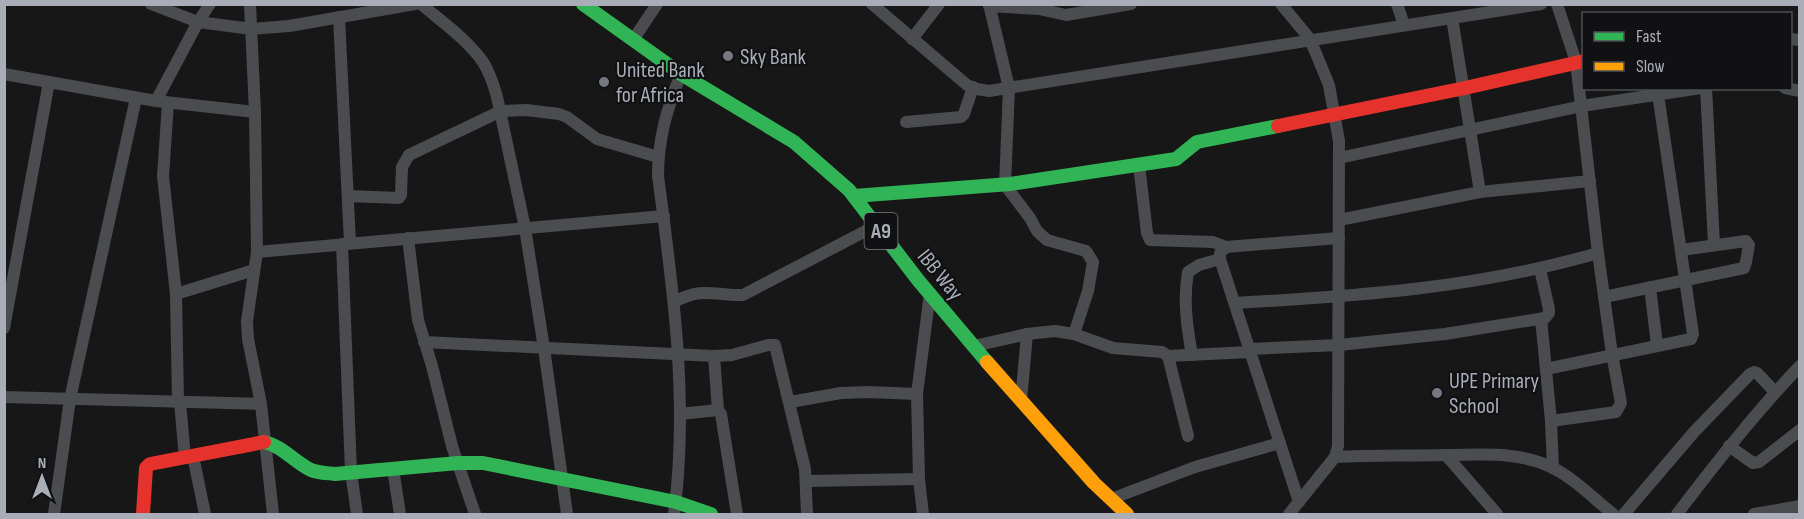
<svg xmlns="http://www.w3.org/2000/svg" width="1804" height="519" viewBox="0 0 1804 519" font-family="'Sofia Sans Condensed',sans-serif">
<style>
.lines{fill:none;stroke-linecap:round;stroke-linejoin:round}
.street{stroke:#4b4c50;stroke-width:12}
.fast{stroke:#30b455;stroke-width:14}
.slow{stroke:#ff9f0a;stroke-width:14}
.jam{stroke:#e5322d;stroke-width:14}
.poi-dot{fill:#757880;stroke:#111113;stroke-width:2}
.labels{text-anchor:middle;stroke-width:4.5;stroke-linejoin:round;paint-order:stroke}
.shield{fill:#111113;stroke:#7b7e86;stroke-width:1.5}
.shield-label{font-size:21px;font-weight:bold;fill:#a8adb8}
.poi-label{font-size:22px;fill:#a8adb8;stroke:#111113;text-anchor:start}
.street-label{font-size:22px;fill:#a8adb8;stroke:#111113}
</style>
<rect width="100%" height="100%" fill="#171717"/>
<g class="lines">
<g class="street">
<path d="M151,4l47,18 54,7 37,-3 126,-22"/>
<path d="M250,4l5,108 2,140 -10,69 1,18 13,65 12,110"/>
<path d="M421,4c21,18 46,35 62,58 7,11 11,24 14,35l28,131 19,120 23,166"/>
<path d="M872,4l95,81 10,4 12,2 552,-87"/>
<path d="M989,4l20,84 -4,97 25,33 7,13 10,9 39,11 7,11 -5,29 -14,43"/>
<path d="M1281,4l29,35 19,46 10,56 -1,305 -3,11 -46,57"/>
<path d="M1397,4l7,21"/>
<path d="M989,6l50,3 27,6 65,-11"/>
<path d="M339,17l11,226"/>
<path d="M1452,18l28,174"/>
<path d="M912,39l27,-35"/>
<path d="M1790,39l10,1"/>
<path d="M633,40l24,-36"/>
<path d="M4,74l152,27 99,11"/>
<path d="M1706,88l8,157"/>
<path d="M1785,88l15,3"/>
<path d="M156,101l42,-79 12,-18"/>
<path d="M168,103l-5,73 13,118 2,108"/>
<path d="M906,122l55,-5 3,-3 9,-27"/>
<path d="M1339,158l243,-52 119,-18"/>
<path d="M1139,165l8,68 3,7 63,2 13,5 113,-9"/>
<path d="M348,196l51,2 2,-3 1,-28 7,-12 92,-44 25,-1 33,4 8,3 30,22 61,18"/>
<path d="M1339,220l141,-28 110,-11"/>
<path d="M408,238l10,82 14,46 20,80 23,68"/>
<path d="M342,244l9,228 6,42"/>
<path d="M1226,247l-6,6v6l79,243"/>
<path d="M257,252l407,-36"/>
<path d="M1650,287l7,58"/>
<path d="M176,294l78,-24"/>
<path d="M1604,297l140,-29 2,-6 3,-17 -3,-4 -65,9"/>
<path d="M674,302c29,-16 40,-6 69,-7l134,-70"/>
<path d="M1235,303c124,-7 242,-15 363,-50"/>
<path d="M1541,319l10,102 2,47"/>
<path d="M4,328l45,-246"/>
<path d="M424,342l290,14 18,-1 36,-10h7l30,124 2,45"/>
<path d="M974,346l53,-12 28,-3 19,3 39,14 49,4 6,4 82,-4"/>
<path d="M1250,349l89,-4 106,-11 100,-16 4,-5v-4l-9,-40"/>
<path d="M1192,355c-5,-28 -9,-55 -4,-83l11,-7 21,-6"/>
<path d="M714,356l4,54 3,4 16,100"/>
<path d="M1168,356l20,80"/>
<path d="M1546,369l145,-30 2,-5 -35,-240"/>
<path d="M4,397l257,7"/>
<path d="M1021,401l6,-67"/>
<path d="M180,402l5,56"/>
<path d="M790,402l51,-9 27,-1 49,2"/>
<path d="M680,414l38,-4"/>
<path d="M1551,421l65,-9 5,-9 -9,-49 -14,-101 -22,-191 -19,-58"/>
<path d="M1729,446l24,17 6,-1 41,-32"/>
<path d="M1446,455l51,59"/>
<path d="M193,456l12,58"/>
<path d="M1335,457c37,-2 74,-1 111,-2 35,0 72,-4 105,12 23,11 42,31 62,47"/>
<path d="M393,469l7,45"/>
<path d="M806,481l113,-2"/>
<path d="M1111,499l84,-32 85,-24"/>
<path d="M54,514l16,-115 66,-301"/>
<path d="M674,514c15,-112 -1,-226 -16,-338 0,-37 9,-68 23,-102"/>
<path d="M923,514l-4,-35 -2,-85 13,-101"/>
<path d="M1624,514l70,-82 56,-58 4,-2 3,1 18,19"/>
<path d="M1677,514c39,-51 78,-101 123,-148"/>
<path d="M1754,514l46,-8"/>
</g>
<g class="fast">
<path d="M583,4l98,70 113,68 55,48 69,90 69,82"/>
<path d="M854,196l156,-12 166,-25 21,-17 81,-16"/>
<path d="M264,442c19,4 30,20 47,28 7,3 16,3 24,4l123,-11h25l193,39 35,12"/>
</g>
<path class="slow" d="M987,362l107,121 33,31"/>
<g class="jam">
<path d="M1278,126l187,-38 119,-27"/>
<path d="M143,514l3,-46 4,-4 114,-22"/>
</g>
</g>
<g class="poi-dot">
<circle cx="728" cy="56" r="6"/>
<circle cx="604" cy="82" r="6"/>
<circle cx="1437" cy="393" r="6"/>
</g>
<g class="labels">
<rect class="shield" x="864.5" y="213" width="33" height="36" rx="4.5"/>
<g class="shield-label">
<text x="881" y="238">A9</text>
</g>
<g class="poi-label">
<text x="740" y="64">Sky Bank</text>
<text x="616" y="77">United Bank<tspan x="616" dy="25">for Africa</tspan></text>
<text x="1449" y="388">UPE Primary<tspan x="1449" dy="25">School</tspan></text>
</g>
<g class="street-label">
<text transform="translate(941 274) rotate(51)" y="8">IBB Way</text>
</g>
</g>
<rect width="1804" height="519" fill="none" stroke="#a8adb8" stroke-width="12"/>
<rect x="1582" y="12" width="210" height="78" fill="#111113" stroke="#4d4f55" stroke-width="1.5"/>
<rect x="1594" y="32" width="30" height="9" fill="#30b455" stroke="#4d4f55" stroke-width="1.5"/>
<text x="1636" y="42" font-size="18" fill="#a8adb8">Fast</text>
<rect x="1594" y="62" width="30" height="9" fill="#ff9f0a" stroke="#4d4f55" stroke-width="1.5"/>
<text x="1636" y="72" font-size="18" fill="#a8adb8">Slow</text>
<g transform="translate(42 477)" stroke="#111113" stroke-width="4.5" paint-order="stroke">
<path d="M0-4.5L10 22L0 15L-10 22Z" fill="#a8adb8"/>
<text y="-9" font-size="16" font-weight="bold" text-anchor="middle" fill="#a8adb8">N</text>
</g>
</svg>
